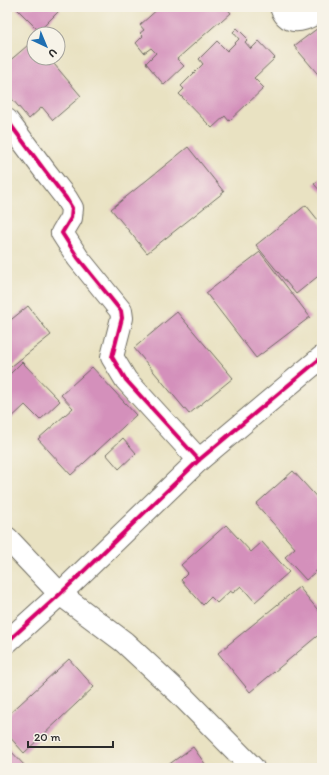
<svg xmlns="http://www.w3.org/2000/svg" width="329" height="775" viewBox="0 0 329 775" font-family="Itim,sans-serif">
<style>
.building{fill:#d490bb}
.lines{fill:none;stroke-linecap:round;stroke-linejoin:round}
.minor-casing{stroke:#6e6b60;stroke-width:24}
.tertiary-casing{stroke:#6e6b60;stroke-width:24}
.minor{stroke:#fff;stroke-width:22}
.tertiary{stroke:#fff;stroke-width:22}
.cycleway-casing{stroke:#f7f3e8;stroke-width:6}
.cycleway{stroke:#d6006c;stroke-width:4}
</style>
<rect width="100%" height="100%" fill="#f7f3e8"/>
<filter id="ink" filterUnits="userSpaceOnUse"><feTurbulence type="fractalNoise" baseFrequency=".025" numOctaves="2"/><feDisplacementMap in="SourceGraphic" scale="8" xChannelSelector="R" yChannelSelector="G"/><feConvolveMatrix kernelMatrix="1 2 1 2 8 2 1 2 1" color-interpolation-filters="sRGB"/></filter>
<filter id="wash" filterUnits="userSpaceOnUse"><feTurbulence type="fractalNoise" baseFrequency=".012" numOctaves="4" result="noise"/><feDisplacementMap in="SourceGraphic" scale="16" xChannelSelector="R" yChannelSelector="G"/><feGaussianBlur stdDeviation="0.9" result="paint"/><feColorMatrix in="noise" values="0 0 0 0 0 0 0 0 0 0 0 0 0 0 0 0 0 1.4 0 .05"/><feComposite in="paint" operator="in"/></filter>
<g filter="url(#wash)">
<rect width="100%" height="100%" fill="#e9e2c2"/>
<g id="blocks">
<g class="building">
<path d="M15,7h41l4,3 -21,21z"/>
<path d="M160,7h66l5,6 -10,9 -1,-1 -43,38 7,7 -20,19 -18,-22 10,-10 -5,-5 -7,5 -8,-10 7,-7 -3,-3 4,-3 -4,-5z"/>
<path d="M322,25v54l-28,-33z"/>
<path d="M237,28l11,11 -3,3 6,7 8,-8 16,17 -21,20 10,10 -35,33 -4,-5 -13,12 -33,-34 5,-5 -3,-3 22,-22 -4,-5 18,-18 10,10 12,-12 -6,-7z"/>
<path d="M34,40v18h15l32,38 -28,24 -11,-13 -13,12 -22,-26v-30z"/>
<path d="M188,147l36,45 -77,61 -36,-44z"/>
<path d="M322,178v15l-8,-9z"/>
<path d="M306,205l16,20v48l-26,21 -40,-49z"/>
<path d="M260,252l50,65 -54,41 -50,-65z"/>
<path d="M28,306l23,29 -44,35v-47z"/>
<path d="M177,312l56,66 -44,36 -55,-66z"/>
<path d="M22,362l38,39 -20,19 -15,-15 -18,17v-45z"/>
<path d="M92,367l44,48 -65,60 -33,-36 35,-31 -12,-13z"/>
<path d="M123,438l13,15 -17,16 -13,-15z"/>
<path d="M293,471l29,32v63l-16,14 -21,-23 10,-9 -39,-44z"/>
<path d="M226,525l25,27 11,-10 27,30 -34,30 -14,-16 -8,7 -3,-2 -13,12 -6,-6 -8,8 -22,-25 7,-7 -7,-8z"/>
<path d="M299,587l23,28v17l-72,60 -32,-39z"/>
<path d="M69,659l25,28 -70,66 -17,-19v-18z"/>
<path d="M7,747l20,21h-20z"/>
<path d="M193,747l15,21h-44z"/>
</g>
</g>
</g>
<g filter="url(#ink)">
<use href="#blocks" fill-opacity="0" stroke="#6e6b60" stroke-width="1"/>
<g class="lines">
<defs>
<g id="minor">
<path d="M281,7c1,3 3,7 5,9 10,10 26,0 36,-7"/>
<path d="M7,120l38,51 21,27 6,10 -1,10 -9,15 16,25 43,53 1,7 -10,39 14,23 73,80"/>
<path d="M7,642l53,-48 139,-134 123,-103"/>
</g>
<path id="tertiary" d="M7,538l53,56 64,48 57,53 72,73"/>
</defs>
<use href="#minor" class="minor-casing"/>
<use href="#tertiary" class="tertiary-casing"/>
<use href="#minor" class="minor"/>
<use href="#tertiary" class="tertiary"/>
<defs>
<g id="cycleway">
<path d="M7,120l38,51 21,27 6,10 -1,10 -9,15 16,25 43,53 1,7 -10,39 14,23 73,80"/>
<path d="M7,642l53,-48 139,-134 123,-103"/>
</g>
</defs>
<use href="#cycleway" class="cycleway-casing"/>
<use href="#cycleway" class="cycleway"/>
</g>
</g>
<rect width="329" height="775" fill="none" stroke="#f7f3e8" stroke-width="24"/>
<g transform="translate(46 46) rotate(136)"><circle r="19" fill="#f7f3e8" stroke="#a5a39c"/>
<path d="M0-3L7 15L0 10L-7 15Z" fill="#1f6fb2"/>
<text y="-6" font-size="11" font-weight="bold" text-anchor="middle" fill="#2b2b2b">U</text>
</g>
<path d="M28 741v6h85v-6" fill="none" stroke="#2b2b2b" stroke-width="2"/>
<text x="34" y="741" font-size="12" fill="#2b2b2b" stroke="#f7f3e8" stroke-width="3" paint-order="stroke">20 m</text>
</svg>
